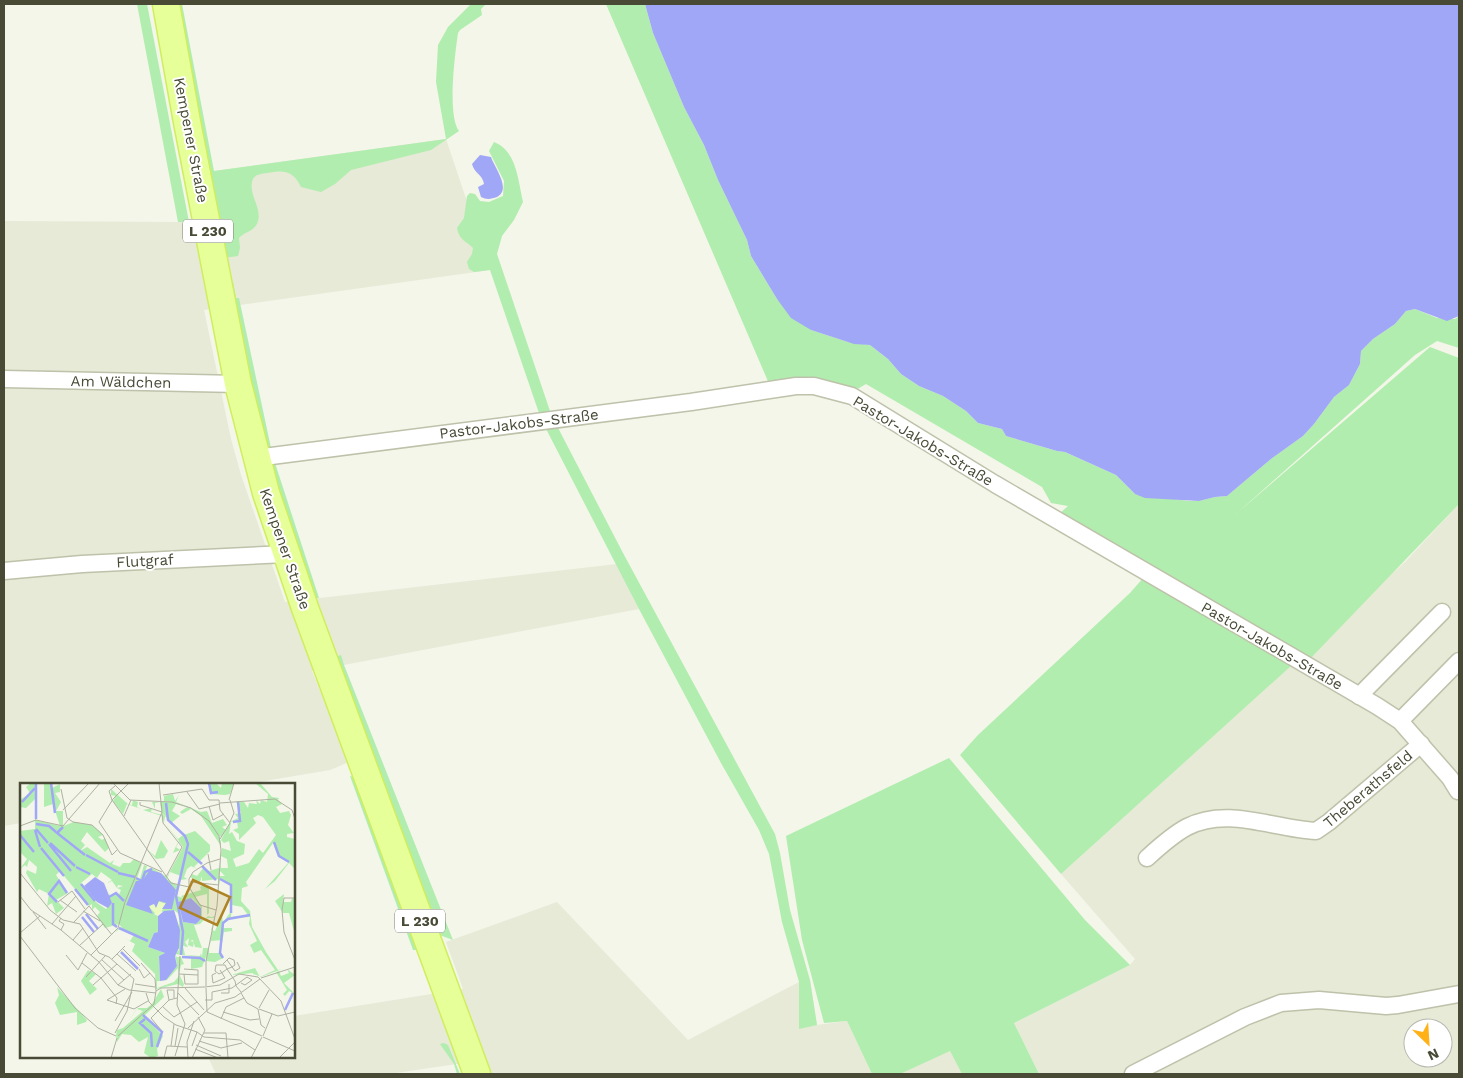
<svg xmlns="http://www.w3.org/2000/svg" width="1463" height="1078" viewBox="0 0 1463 1078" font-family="'Work Sans',sans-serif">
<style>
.residential{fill:#e6ead6;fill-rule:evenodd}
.green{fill:#b1edae}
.water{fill:#a1a7f7}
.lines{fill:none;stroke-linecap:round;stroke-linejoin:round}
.street-casing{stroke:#bec2aa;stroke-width:19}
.primary-casing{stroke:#cfee5e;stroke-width:29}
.street{stroke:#fff;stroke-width:16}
.primary{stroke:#e7ff98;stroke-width:26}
.labels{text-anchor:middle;stroke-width:4;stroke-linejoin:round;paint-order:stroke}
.shield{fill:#fff;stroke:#7f8072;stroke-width:1}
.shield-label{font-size:14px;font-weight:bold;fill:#484a36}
.street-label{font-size:15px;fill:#484a36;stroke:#fff}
.inset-river{fill:none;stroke:#a1a7f7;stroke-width:2.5}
.inset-road{fill:none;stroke:#afb1a1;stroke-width:1}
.view{fill:#ad8324;fill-opacity:0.15;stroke:#ad8324;stroke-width:2.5}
.inset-edge{fill:none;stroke:#484a36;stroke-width:2.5}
</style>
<rect width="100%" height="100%" fill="#f3f6e9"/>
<g class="residential">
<path d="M446,139l44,131 -286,40 27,129 10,36 44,127 332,-38 22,45 -327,62 37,91 -19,8 -83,14h-226v39l-17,3v-605l174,1 38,-1 -2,-50z"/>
<path d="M1459,504v570h-420l-25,-51 116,-58 5,-6 -74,-85 345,-313zM1413,1028h30v30h-30z"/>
<path d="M557,902l131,138 111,-58 11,-2 7,45 30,-4 25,53h-389l-6,-13 -88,13h-173l-8,-17h86v-41l169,-27 -17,-47z"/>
<path d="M950,1051l12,23h-62l42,-20z"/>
</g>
<g class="green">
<path d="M137,4h10l42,218h-11z"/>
<path d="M174,4h8l32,167 232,-32 -10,-57 2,-37 10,-18 23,-23h15l-5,5 1,6 -22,15 -2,3c-3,21 -11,82 1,98l-28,19 -80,20 -16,14 -14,8 -20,-5c-8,-17 -18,-17 -34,-14 -5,1 -12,1 -14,6 -6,14 9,28 5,42 -3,11 -13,10 -19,17l1,10 -2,8 -15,2z"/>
<path d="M606,4h39l8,29 31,74 20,38 14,35 29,60 4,16 26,43 34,31 37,12 22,3 18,14 13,15 18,12 24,10 23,15 12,12 24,6 4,7 51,15 8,1 51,23 19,19 54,7h10l16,-4 12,-1 44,-37 32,-23 11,-12 20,-27 15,-12 11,-21 1,-13 12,-12 22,-15 11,-13 9,-2 22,9 18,1 4,-3v32l-22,-7 -22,14 -179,159 194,-167 29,11v146l-152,158 -249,-147 10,-9 -17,-3 -9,-16 -176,-103 -12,7c-30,-14 -52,-10 -84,-5z"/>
<path d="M494,142c23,9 24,39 29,60l-9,18 -12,16 -5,18 54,160 -11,2 -50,-146 -16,2 -5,-3 -2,-7 5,-8 1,-6c-7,-7 -14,-8 -16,-20l7,-10 3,-22 3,-3 5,1 5,7 9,1 14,-6 1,-15 -15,-30z"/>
<path d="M231,282h2l3,16h3l32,150 -7,-1z"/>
<path d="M556,424l67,129 152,281 5,19 10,57 20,70 7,45 -18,4v-47l-17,-60 -13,-68 -10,-24 -38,-67 -82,-154 -95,-184z"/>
<path d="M274,460l45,138h-5l-46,-136z"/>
<path d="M1144,577l148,88 -231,209 -101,-119 18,-20 152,-142z"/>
<path d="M341,655l3,10 109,275 -16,-6 -103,-277z"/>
<path d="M949,758l136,162 45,45 -116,58 25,51h-77l-12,-23 -50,23h-28l-25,-53 -23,2 -22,-83 -16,-104z"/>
<path d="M350,776l7,2 62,172h-6z"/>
<path d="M444,1043l4,2 12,29h-3l-3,-10 -14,-20z"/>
</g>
<g class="water">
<path d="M645,4h814v312l-12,5 -32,-12 -9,2 -11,13 -22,15 -12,12 -1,13 -11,21 -15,12 -20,27 -11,12 -32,23 -44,37 -12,1 -16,4 -54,-3 -10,-4 -19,-19 -51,-23 -8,-1 -51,-15 -4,-7 -24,-6 -12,-12 -23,-15 -24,-10 -18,-12 -13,-15 -18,-14 -16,-1 -43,-14 -20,-12 -14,-19 -26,-43 -4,-16 -29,-60 -14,-35 -20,-38 -31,-74z"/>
<path d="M480,155l11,2c3,10 21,32 6,40 -6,2 -10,3 -16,0l-3,-10 6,-3c-1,-9 -10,-11 -12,-20z"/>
</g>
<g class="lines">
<defs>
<g id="street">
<path d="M4,379l234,5"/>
<path d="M256,458l435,-56 105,-16h18l38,10 143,88 382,222 23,15 50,57 8,13 1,-1"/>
<path d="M4,571l78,-7 204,-10"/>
<path d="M1359,696l83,-84"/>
<path d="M1400,721l59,-60"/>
<path d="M1147,858c12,-11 25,-23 40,-31 41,-21 86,2 129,4l13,-9 92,-78"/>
<path d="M1133,1074l112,-57 36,-14 38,-3 67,6 12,-1 61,-11"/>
</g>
<path id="primary" d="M166,4l21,118 51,262 28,109 39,115 172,466"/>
</defs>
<use href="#street" class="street-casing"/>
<use href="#primary" class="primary-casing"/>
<use href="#street" class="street"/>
<use href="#primary" class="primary"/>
</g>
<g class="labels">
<g class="shield">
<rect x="183" y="219.5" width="50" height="23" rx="4"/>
<rect x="395" y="909.5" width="50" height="23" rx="4"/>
</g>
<g class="shield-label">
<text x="208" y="236">L 230</text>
<text x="420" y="926">L 230</text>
</g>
<g class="street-label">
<text transform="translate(191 140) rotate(79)" y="5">Kempener Straße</text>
<text transform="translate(121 382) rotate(1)" y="5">Am Wäldchen</text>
<text transform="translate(519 424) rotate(-7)" y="5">Pastor-Jakobs-Straße</text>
<text transform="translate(923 441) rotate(31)" y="5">Pastor-Jakobs-Straße</text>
<text transform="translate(285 549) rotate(71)" y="5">Kempener Straße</text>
<text transform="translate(145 561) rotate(-3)" y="5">Flutgraf</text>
<text transform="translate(1272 646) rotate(30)" y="5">Pastor-Jakobs-Straße</text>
<text transform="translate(1368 789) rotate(-40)" y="5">Theberathsfeld</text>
</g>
</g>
<g transform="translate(20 783)">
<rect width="275" height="275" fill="#f3f6e9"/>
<path d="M11,0h5v37l24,6 -7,-22 -9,3v-24h7l1,5 8,-4v8l-5,1 6,9 -5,9h7v15l11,-4 18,3 11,10 -5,2 4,3 3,-2 4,10 -4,4 -18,-20 -6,9 4,4 -5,6 7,-4 23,16 4,-3 -2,4 8,3 3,-4h7l4,-4 8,5 -5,14 3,1 4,-14 3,1 -2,6 7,-4 15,9 16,-30 -4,-5 -3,5 4,3 -7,3 3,-7 3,-5 -15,-18 -2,-7 -19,-6 9,-2 -1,4 15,4 -4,-2 -2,-12 -5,1v6l-3,-7h19l-7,-1v-5l9,-2 2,7 4,-6 -3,7 25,10 6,-1 5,12 11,-4 4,6 -5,2 4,3 -5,7 -3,-2 3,7v4l-20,-30 -10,-7 -9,5 -2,-2 7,-5 -11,-3 -4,7 8,5 -9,7 7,7 6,5 11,-4 15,14v6l-16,16 3,2 -6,-3 -4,3 -3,8 3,2 -7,1 -3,16 6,2 -2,-2 20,-6 -1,-3 5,-3 4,5v24l-2,2v-21l-12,3 7,9v14l13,-4 3,-22 -3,23 -4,13 4,1 7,-15 1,7 8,-12v-25l-11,-7 -2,14v-14l-16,2v-5l-2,6 -10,-5 2,-3 5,2 7,-9 5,4 10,-3v8h6l-5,-5 1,-11v8h7l-1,-9 -6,-3 1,-8 9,3 -2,-10 -5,2 -3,-3 9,-18 8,-4 -3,-4 6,-1 -5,-12 8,1 4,6 1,-5 8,1 -1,-4 4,4 1,-4 6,2 1,-8 -13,-11 6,1 11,13 7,1 -1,2 4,4 -6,3 4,6 9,-2 2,4 -3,10 6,8 -7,1v3l8,2v30l-6,-6 -14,18 -10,8 24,-27 -11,-5 -5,-14 -27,39 2,4 -6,2 -1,13 9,10 2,16 14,25 12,18 4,-1 -21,8 -2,-1 -6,-2v-1l-22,2 24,-7 5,9 15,-7 -14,-20 -7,3 -4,-8 -5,3 12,-7 -8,-17 1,-7 -18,1 -9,5 -1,5h10v3l-8,1 -4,22 3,4 -8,4 -9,-1 1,-7 -5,13 -11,2v-12l-9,-1 17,1 -24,-3 4,-4v-36l-5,-4 -12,2 -1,-3 -7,5 4,2v16l-4,1 -6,14 17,6 -6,3 1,25 6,-2 11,-13 -2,-12 4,7 -2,-4h4l3,7 -3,1 -2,9 5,10 -1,3 -5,-3 -22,5 -1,-15 -23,-23 3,-7 -11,-6 6,3 4,-6 -15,-6 -4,4 4,-6 4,2 -4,-5 -14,4 -8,-12 3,-4 -5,-5 -3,3v-6l-3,2 -29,-35 -4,4 12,18 -12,7 8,8 -8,6 -4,-11 -5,3 2,-12 -10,-5 -2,3 -11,-19 1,-3 9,4 1,-7 -8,-7 -2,7 -2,-2 -5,4 7,-10 -7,-7v-21l15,-2v-8l-10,3 10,-4v-21l-9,9 -6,-1v-7l10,-7 -4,-6zM238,32l5,2 13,18 -13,18 -4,-4 -10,14 -13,4 -3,-8 11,-5 1,-10 -8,-3 -5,-9 -3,2 2,-12 6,-1 1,7 -5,2 6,4v6l17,-17 -3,-5zM145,33l18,19 -5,4 -14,-16zM81,89l11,8 -5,3 5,-2 5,7 1,-3 5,1 -6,2 4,2 -2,5 -3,-2 -6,4 -1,-4 -1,5 4,5 -6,6 -9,-6 -16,-20 11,-9 5,4zM150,89l11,4 -3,10 -11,-7zM172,115l9,10v11l-5,5 -13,-2 -5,-20zM212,122l10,2 6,8 -17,2zM188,133l6,2 -5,33 -1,-3h-5l-1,9 -1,-4 -1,3 -15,-1 -2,-9 5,1 -3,-5 4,-4 -1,7 5,2 1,-5 -4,-1 3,-1 2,7 7,1 -8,-23 6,-1zM202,157l-2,13h-11l1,-12zM158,185l1,8 -5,6 -17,6v-7l10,-1zM184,0h12l5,5 1,-5h12l-4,11 -5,1 -14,-1 -2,-10zM91,6l17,15 4,1 1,-5 5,2 -1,5 4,2 -14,-5 -4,10 -10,-13 3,-5 -5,-1zM141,57l7,11 -4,7 -8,1 -8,-9 7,6zM264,111l-1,8h8l1,-4 3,1 -1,32 -5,-18h-6l-8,-12zM267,186l8,6 -11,8 11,11 -6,-3 -4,5 -2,-2 4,-4 -11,-18 3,-1 2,5 8,-3zM68,187l8,4 -7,7 8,8 -7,6 -9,-14zM37,204l30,33 -1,2 -9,3v-13l-17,3 -5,-12 4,-8zM141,206l3,8 -20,19 19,20 -6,13 1,7 -7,2 -7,-5 4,-16 -9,5 -8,-7 -9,-1 -5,8 -1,-7 1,-5 6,-2 20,-17 -6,-2 -9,13 8,-12 2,-2h9l5,-4z" fill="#b1edae" fill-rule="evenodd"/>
<path d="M137,118l10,3 -9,12 -9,-9 6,-5 1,6z" fill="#ebfcc2"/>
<path d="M130,87l11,3 15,17 -4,19h-10l4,-6 -7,-2 -3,7 -2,-4 -5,2 4,8 -27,-9 10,-24h6zM75,94l9,6 8,20 -4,5 -11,-6 -13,-16zM171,115l10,10v11l-5,5 -13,-2 -5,-20zM154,127l6,20 -1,18 -4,8 2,10 -11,14 -6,1 -1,-25 6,-3 -17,-6 6,-14 4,-1v-16l6,-5z" fill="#a1a7f7"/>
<path class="inset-river" d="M31,0l4,30M189,0l2,10 7,-1M2,19l13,-14M146,20l2,17 17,16 3,8 -12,52 7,36 -2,23M16,36v-36M213,39l7,-1 -2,-19M16,41l13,2 7,6M43,44l-6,6 28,22M16,46l12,14M15,47l5,17M0,52l14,17M254,59l5,14 10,6M30,60l25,23M29,61l22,27M21,65l23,28M168,69l14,12M66,72l32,17M182,83l14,14M56,84l14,7M98,90l17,4M116,95l6,3 3,-9 7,-3M200,96l11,6v28M61,101l14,17M55,106l13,16M89,114l7,-4 8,8M37,119l-8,-8 10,-13 8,12M93,120v21l4,3M66,131l12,15M62,134l12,15M99,145l29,13M101,169l17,17M162,174l18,1 5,3M203,175l-3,-5 3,-30 5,-4 22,-4M265,227l8,-17M123,232l19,17 -5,15M125,236l-5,4 11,10 1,14"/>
<path class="inset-road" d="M93,0l17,17 42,2 19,6 18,13 10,15 2,14 -4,56 -11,55v25M109,0l-16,16 -14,23 21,31 42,19M95,3l-6,5 3,9 59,83 18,4 11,18 16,5M41,6l6,29 6,4 19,3 11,10 9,20 5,-5M167,9l12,17M143,12l39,-6 7,11h10l1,10 10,13 -10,16M209,17l5,-17M120,19v3l22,7M200,20l55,-4 17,11 3,9M189,23l4,14 11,-6M179,26l21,-5M43,27l26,-27M142,31l1,9 19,24 -16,30M104,33l7,-16M210,39l4,-9 -4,-13M0,43l16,-6 27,6 37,-43M188,71l3,16M0,90l30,37 13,10 17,4 19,29 10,4 25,22 -7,32 -12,22M170,99l29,3M169,104v-8l4,-7 14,-9 13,-4M0,113l11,14 30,20 38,32 19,23 11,5 27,3M275,115h-11l-2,12 2,22 11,28M40,117l17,12M38,119l14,-11 13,18M63,128l17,10M13,129l13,17M41,135l-2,3 5,3 -3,6M54,139l15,-16 23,29M32,141l24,-28M0,150l20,-17M0,153l55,72 23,20 18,8M53,157l10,-12M59,163l24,-22M103,166l17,17M97,171l19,17M46,172l12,15 9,-17M71,172l27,-27 7,-26 37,-90 -3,-29M92,176l13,-13M82,177l22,20M207,177l8,11 5,-3 -3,-6M62,180l19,15 16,20 -1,6M121,180l14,16 1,12M203,181l6,-6 5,2 1,5 -3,2 -5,2 -4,3 -4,2 -4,-3 1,-6h9l2,4 8,12 1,5 5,6M119,186l5,9 6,-5M196,190l-4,2 1,8 12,-5 -5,-8M159,191l19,1M164,191l1,10h13v-14l-14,-1M66,194l19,-21M241,195l34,-11M115,201l20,3M73,202l24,-21M98,202l13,-11M185,204l15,-2 19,-11 19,3 23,24 14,38M165,205l19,22M186,205l1,24 55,24M105,206l-18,11 27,9 14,-8M126,210l3,9 15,15 12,8 21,7M158,210l21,22M201,210h8v-9M221,210l6,10 11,6M149,217l-2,-10h7v8M185,217h7v-8l20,-4 15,-11 5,3 -7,5 -4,-2M142,223l12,11 23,-15M239,225l10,-18M238,226l3,16 4,3M239,226l19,7 17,-4M203,229l27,8 9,-1M201,236l5,-12 18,-9M95,238l17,-29M168,245l27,-25 20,-6 25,-18M141,247l-10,-12 18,-18 8,-2M184,250h22l2,25M98,253l36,-32 2,-13 5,-3 44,-1M243,253l9,-22M243,254l32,14M179,258l22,7 21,-5M176,262l25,11M151,263l3,-22M155,263l3,-18M172,263l5,-14 7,5 36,3 15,10M175,266l23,9M155,273l10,-32 -8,-19 3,-49M91,275l6,-20M144,275l3,-12 20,1M168,275l-1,-16 7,-21M172,275l13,-28 -7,-13M231,275l11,-21M259,275l16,-16"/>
<path class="view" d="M173,97l37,17 -13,28 -37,-17z"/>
<rect width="275" height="275" class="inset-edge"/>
</g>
<rect width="1463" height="1078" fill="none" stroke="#484a36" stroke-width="10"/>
<g transform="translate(1428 1043) rotate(155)"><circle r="24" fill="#ffffff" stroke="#b6b7af"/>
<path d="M0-4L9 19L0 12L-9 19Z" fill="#ffb116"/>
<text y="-8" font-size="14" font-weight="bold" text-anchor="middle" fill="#484a36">N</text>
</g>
</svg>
